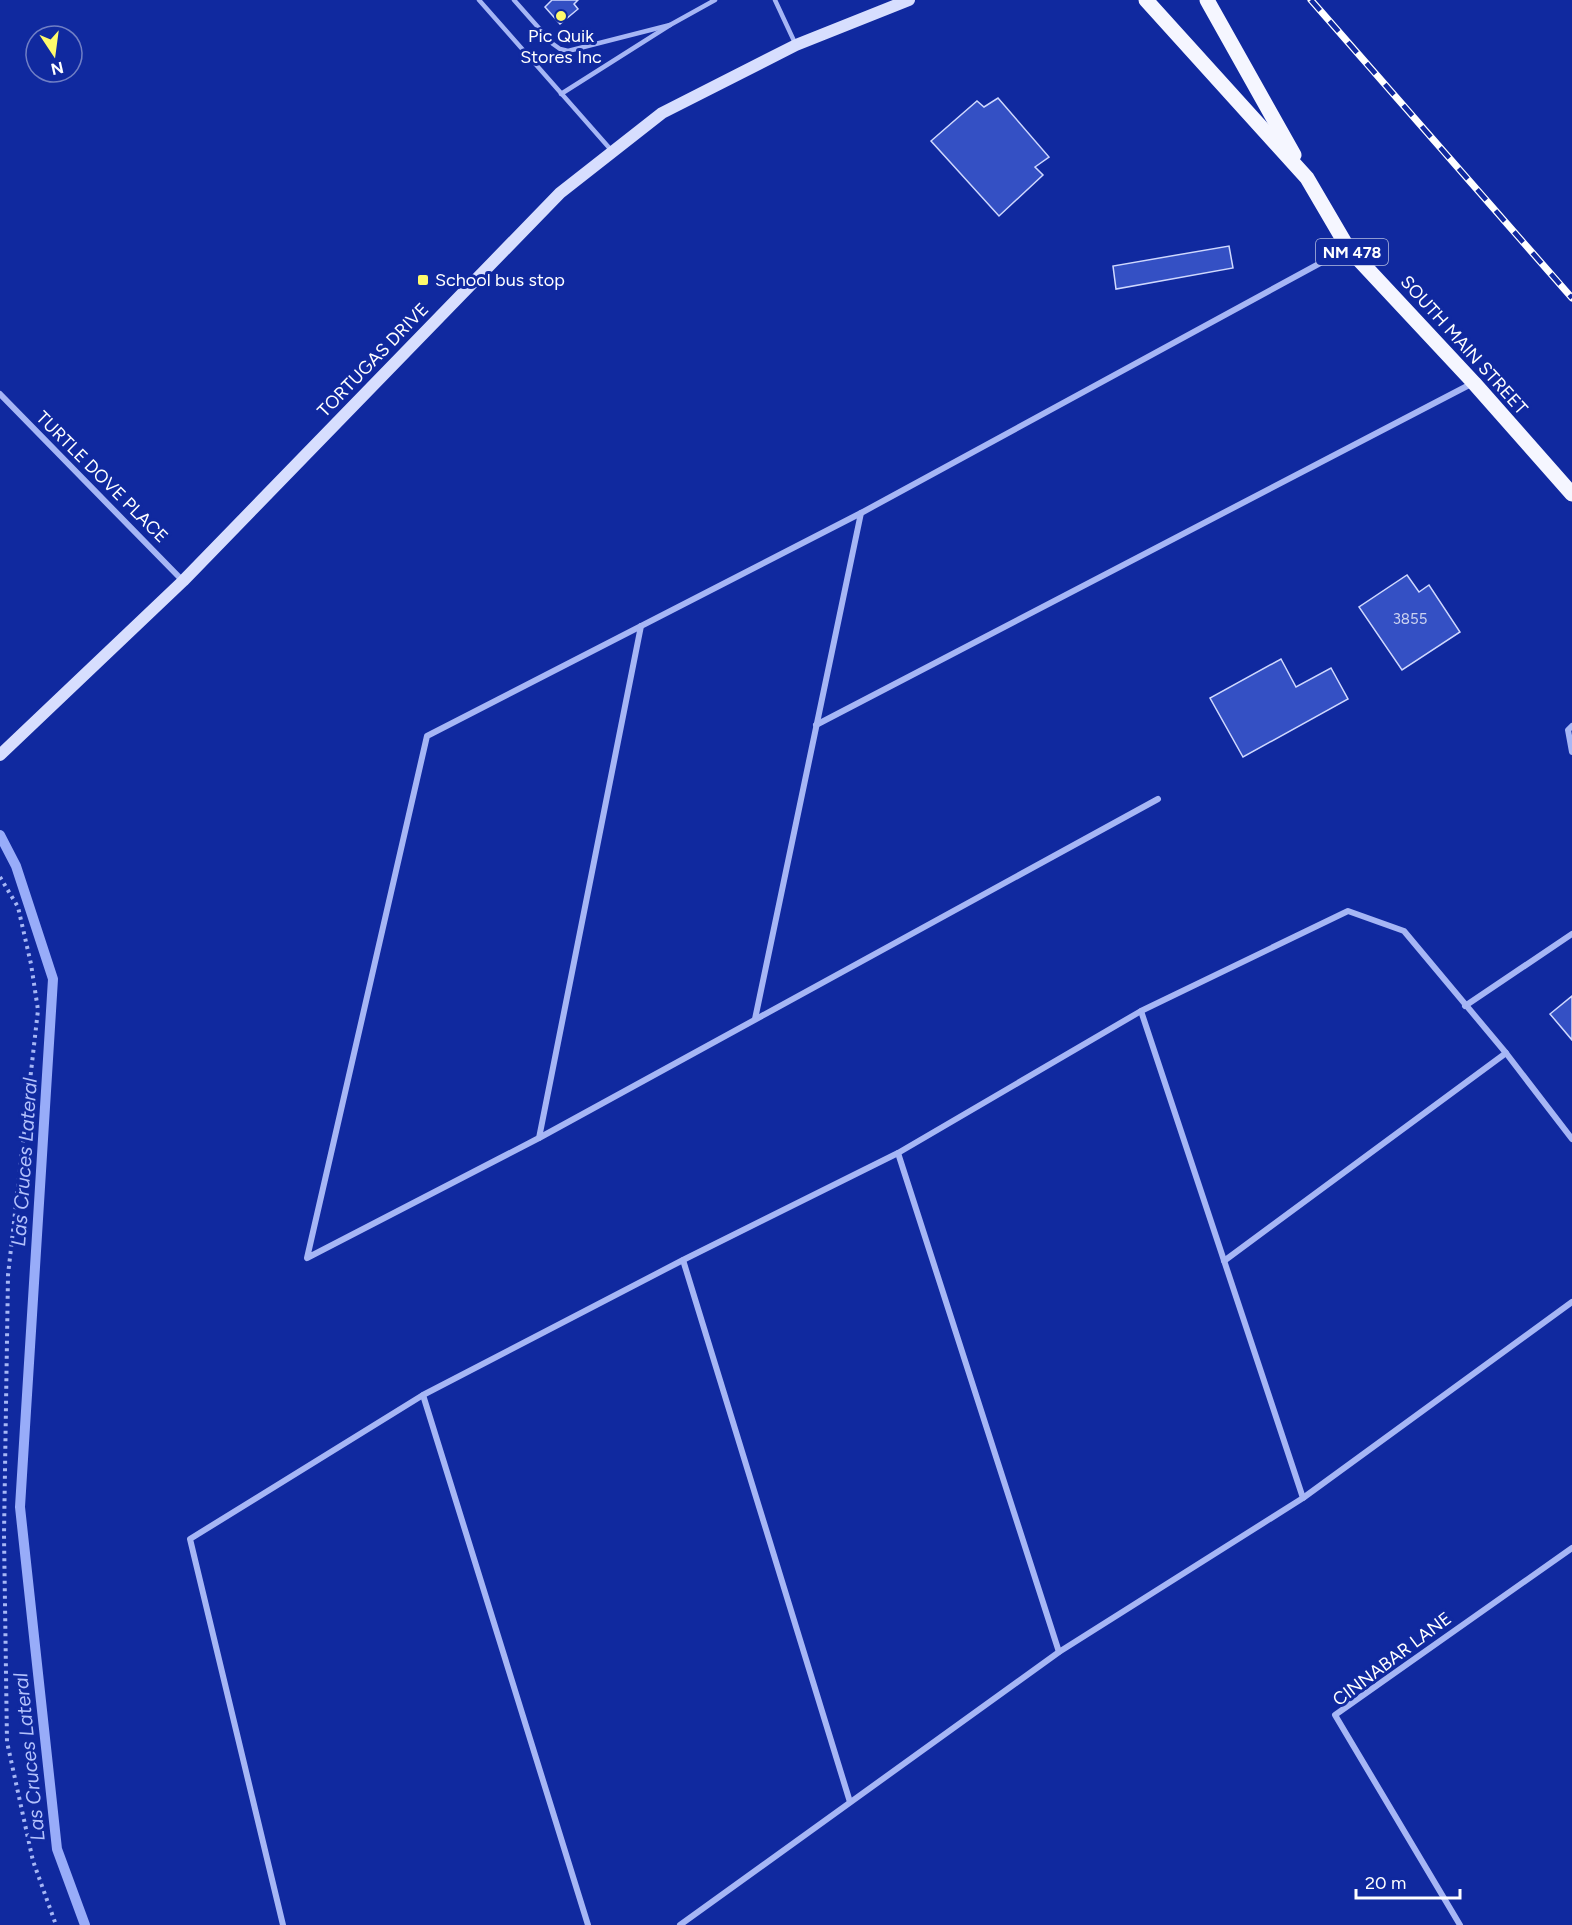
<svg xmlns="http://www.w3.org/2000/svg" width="1572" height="1925" viewBox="0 0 1572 1925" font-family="Figtree,sans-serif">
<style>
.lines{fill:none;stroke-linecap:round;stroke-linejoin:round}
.stream{stroke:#98acf9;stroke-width:10}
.building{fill:#3450c4;stroke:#cfd8fe;stroke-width:1.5}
.path{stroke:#a6b6f5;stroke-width:4;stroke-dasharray:3 4.5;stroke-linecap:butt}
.lane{stroke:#a6b6f5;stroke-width:4.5}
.street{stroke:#a6b6f5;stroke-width:6}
.secondary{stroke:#d7defe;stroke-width:12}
.primary{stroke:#f5f6ff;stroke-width:15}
.rail-casing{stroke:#fff;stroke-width:7}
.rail{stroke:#10299f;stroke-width:4.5;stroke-dasharray:14;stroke-linecap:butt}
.poi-dot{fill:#fffa6b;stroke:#10299f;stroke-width:2}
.labels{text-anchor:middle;stroke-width:6;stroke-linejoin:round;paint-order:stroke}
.number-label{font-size:15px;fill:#ccd3f0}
.shield{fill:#10299f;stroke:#b7bfe2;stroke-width:1.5}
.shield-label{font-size:16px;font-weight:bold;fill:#fff}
.poi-label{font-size:18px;fill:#fff;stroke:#10299f}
.street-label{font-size:18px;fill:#fff;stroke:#10299f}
.water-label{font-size:20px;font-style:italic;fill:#b3c1fc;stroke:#10299f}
</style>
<rect width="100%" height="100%" fill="#10299f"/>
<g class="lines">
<path class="stream" d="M0,835l16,31 37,113 -33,528 37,342 28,76"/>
</g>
<g class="building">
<path d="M552,0h26l-4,4 4,5 -18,15 -15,-17z"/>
<path d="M998,98l51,59 -14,10 8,8 -44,41 -68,-75 46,-40 7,6z"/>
<path d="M1229,246l4,22 -117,21 -3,-23z"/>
<path d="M1407,575l12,17 10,-7 31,47 -58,38 -43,-63z"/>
<path d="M1281,659l15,28 35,-19 17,31 -105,58 -33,-59z"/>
<path d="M1572,996v44l-22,-26z"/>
</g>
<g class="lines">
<path class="path" d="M0,877l18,30 13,57 7,46 -30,265 -4,260 3,207 26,119 23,64"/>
<g class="lane">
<path d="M479,0l133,151"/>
<path d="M514,0l39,44 7,5 8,2 102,-26"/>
<path d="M775,0l20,43"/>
<path d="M561,94l109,-69 45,-25"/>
</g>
<g class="street">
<path d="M0,394l183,187"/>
<path d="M816,725l657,-342"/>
<path d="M1572,726l-4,4 4,22"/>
<path d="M1158,799l-619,339 -232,120 120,-522 434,-223 487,-265"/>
<path d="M1465,1006l107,-72"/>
<path d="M1141,1011l162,487"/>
<path d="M755,1019l106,-506"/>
<path d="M539,1138l102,-512"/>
<path d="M898,1153l161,499"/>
<path d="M683,1260l167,542"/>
<path d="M1224,1261l282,-208"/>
<path d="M423,1395l165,530"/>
<path d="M283,1925l-93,-386 233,-144 260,-135 215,-107 243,-142 207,-100 56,20 102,122 66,86"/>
<path d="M680,1925l379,-273 244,-154 269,-196"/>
<path d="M1460,1925l-125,-210 237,-167"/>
</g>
<path class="secondary" d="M0,755l183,-174 377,-388 102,-80 134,-68 113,-45"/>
<g class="primary">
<path d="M1146,0l161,178 41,70 126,135 98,111"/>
<path d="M1207,0l87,155"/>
</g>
<defs>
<path id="rail" d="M1311,0l261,298"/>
</defs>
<use href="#rail" class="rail-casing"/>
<use href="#rail" class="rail"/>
</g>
<g class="poi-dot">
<circle cx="561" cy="16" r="6"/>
<rect x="417" y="274" width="12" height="12" rx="3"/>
</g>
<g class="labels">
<g class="number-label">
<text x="1410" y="624">3855</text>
</g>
<rect class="shield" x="1316" y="239" width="72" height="26" rx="4.5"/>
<g class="shield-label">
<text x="1352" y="258">NM 478</text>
</g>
<g class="poi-label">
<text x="561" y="42">Pic Quik<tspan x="561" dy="21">Stores Inc</tspan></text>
<text x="435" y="286" text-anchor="start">School bus stop</text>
</g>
<g class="street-label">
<text transform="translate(1464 345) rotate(48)" y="6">SOUTH MAIN STREET</text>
<text transform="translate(373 360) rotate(-46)" y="6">TORTUGAS DRIVE</text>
<text transform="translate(102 477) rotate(45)" y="6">TURTLE DOVE PLACE</text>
<text transform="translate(1392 1659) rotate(-37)" y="6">CINNABAR LANE</text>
</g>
<g class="water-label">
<text transform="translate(24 1162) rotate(-86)" y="7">Las Cruces Lateral</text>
<text transform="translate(29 1757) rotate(-96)" y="7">Las Cruces Lateral</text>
</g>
</g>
<g transform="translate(54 54) rotate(167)"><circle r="28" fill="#10299f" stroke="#707fc5" stroke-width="1.5"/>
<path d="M0-4.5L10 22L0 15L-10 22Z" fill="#fffa6b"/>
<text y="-9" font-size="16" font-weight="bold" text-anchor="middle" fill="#ffffff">N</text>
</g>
<path d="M1356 1889v9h104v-9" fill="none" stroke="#ffffff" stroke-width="3"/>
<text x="1365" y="1889" font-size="18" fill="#ffffff" stroke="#10299f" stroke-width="4.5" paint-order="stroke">20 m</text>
</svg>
